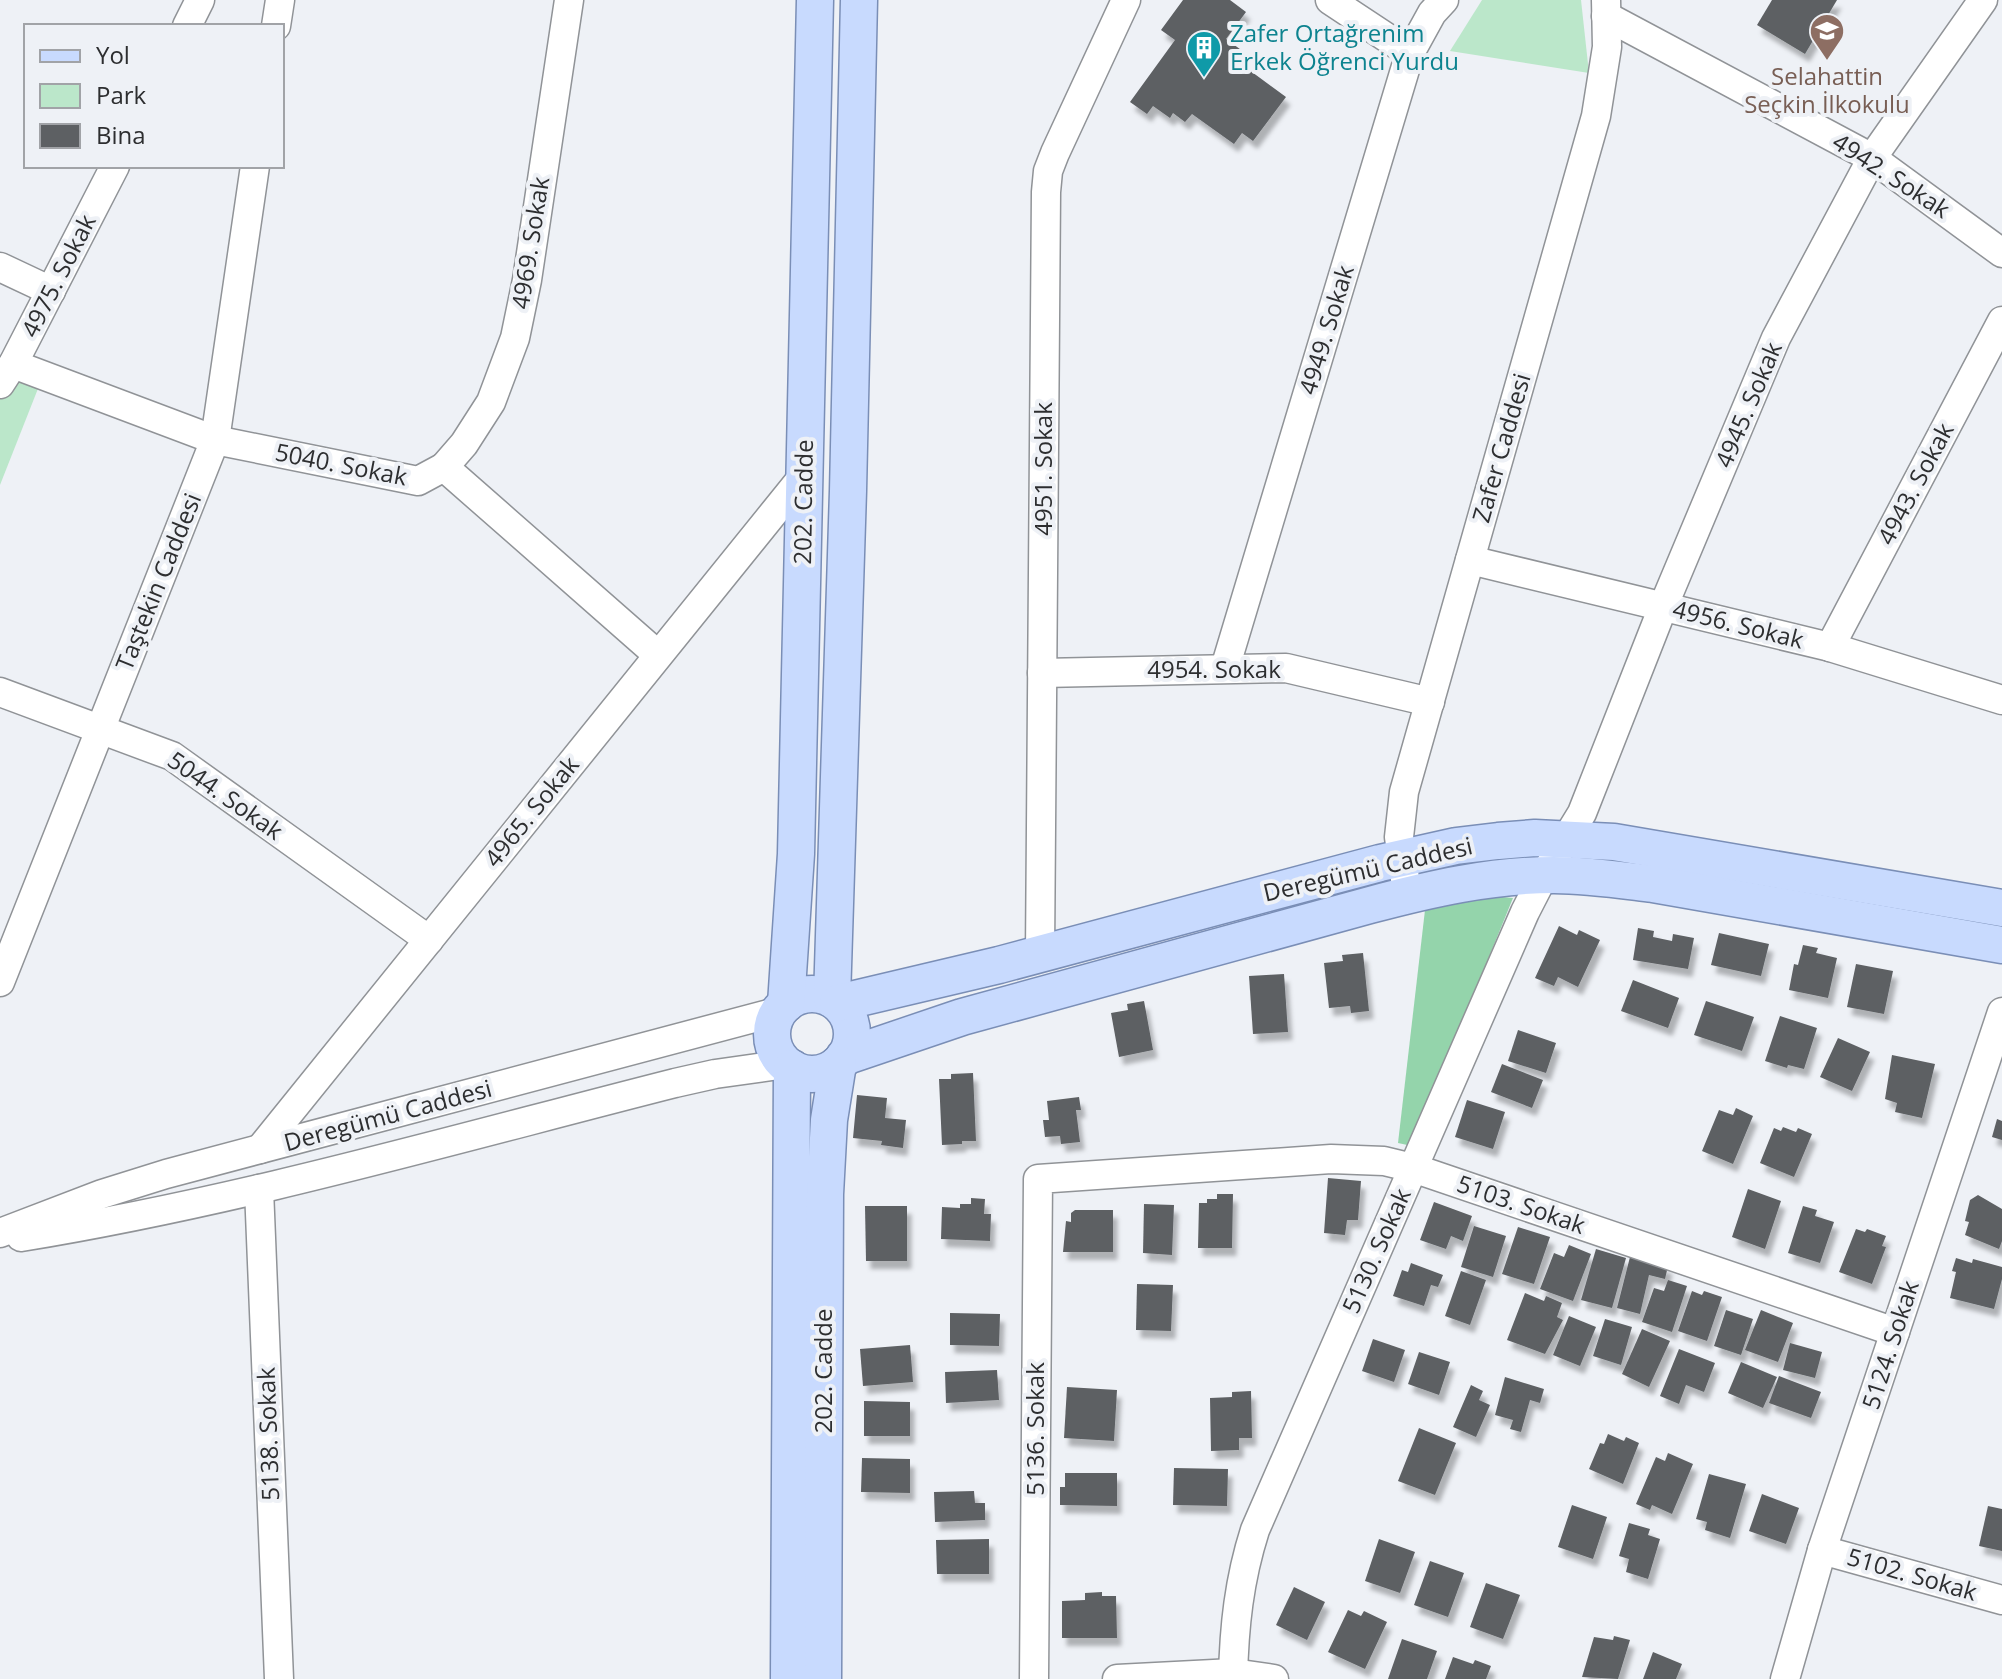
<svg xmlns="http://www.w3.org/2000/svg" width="2002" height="1679" viewBox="0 0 2002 1679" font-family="'Open Sans',sans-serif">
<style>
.green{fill:#bbe7ca}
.forest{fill:#94d4ab}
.building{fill:#5d6063;filter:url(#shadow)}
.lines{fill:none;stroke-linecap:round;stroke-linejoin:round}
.minor-casing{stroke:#909397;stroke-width:31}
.major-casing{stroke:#7a8eb6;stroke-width:39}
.minor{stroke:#fff;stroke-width:28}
.major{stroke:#c8dafe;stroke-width:36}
.labels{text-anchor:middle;stroke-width:8;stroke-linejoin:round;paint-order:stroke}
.culture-label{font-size:24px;fill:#0d838f;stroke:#eef1f6;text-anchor:start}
.education-label{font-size:24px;fill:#785e54;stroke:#eef1f6}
.street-label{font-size:24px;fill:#2d2e30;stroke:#eef1f6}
</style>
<defs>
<filter id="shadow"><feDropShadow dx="4.5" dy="8" stdDeviation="2" flood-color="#0004"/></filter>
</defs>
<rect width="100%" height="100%" fill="#eef1f6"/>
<g class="green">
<path d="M1482,0h99l8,73 -139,-22z"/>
<path d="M17,370l24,11 -41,104v-88z"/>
</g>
<path class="forest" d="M1492,896l21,2 -101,248 -14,-3 27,-233z"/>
<g class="building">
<path d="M1183,0h47l16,12 -20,27 18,13 -7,9 49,36 -33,44 -11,-8 -8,11 -42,-30 -7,8 -12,-9 -3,5 -17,-12 -6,8 -17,-12 45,-62 -14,-10z"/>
<path d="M1772,0h65l-32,54 -48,-29z"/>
<path d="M1559,926l18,9 2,-5 21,10 -22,47 -20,-10 -4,9 -19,-8z"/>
<path d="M1638,928l16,3 -1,6 19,4 1,-7 21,4 -6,31 -55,-9z"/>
<path d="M1719,933l50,11 -8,32 -50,-11z"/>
<path d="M1803,945l15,3 -2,5 21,5 -9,40 -39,-8 5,-26 4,1z"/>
<path d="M1363,953l6,58 -18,2 -1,-7 -21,2 -5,-45 19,-2 -1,-6z"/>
<path d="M1856,964l37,7 -9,43 -37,-7z"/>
<path d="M1284,974l4,58 -35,2 -4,-58z"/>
<path d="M1633,980l46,18 -11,30 -47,-17z"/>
<path d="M1144,1001l9,49 -34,7 -8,-44 17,-3 -1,-6z"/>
<path d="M1706,1001l48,16 -12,34 -48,-16z"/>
<path d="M1780,1016l37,12 -13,41 -16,-4 -1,3 -22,-7z"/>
<path d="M1518,1030l38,13 -10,30 -38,-12z"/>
<path d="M1838,1038l32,14 -18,39 -32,-14z"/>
<path d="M1892,1055l43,9 -13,54 -27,-6 2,-9 -12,-4z"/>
<path d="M1502,1064l41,16 -11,28 -41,-16z"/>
<path d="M973,1073l3,68h-14v3l-20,1 -3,-66h12v-5z"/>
<path d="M857,1095l30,3 -2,20 21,2 -3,28 -22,-3 1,-4 -29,-3z"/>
<path d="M1079,1097l2,13h-5l4,32 -19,2 -1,-8 -15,1 -2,-17h6l-2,-19z"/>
<path d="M1467,1100l38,12 -12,37 -38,-12z"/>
<path d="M1736,1108l17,8 -20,48 -31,-13 17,-41 14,5z"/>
<path d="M1997,1119l5,2v19l-10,-3z"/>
<path d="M1783,1127l13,5 2,-4 14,6 -18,43 -34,-14 14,-35 7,3z"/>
<path d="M1328,1178l33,3 -3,39h-11l-2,15 -21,-2z"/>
<path d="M1748,1189l33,12 -16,48 -33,-12z"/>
<path d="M1217,1194h16l-1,54h-34l1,-45h8v-4h10z"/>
<path d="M1978,1195l24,14v32l-3,8 -34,-14 4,-13 -4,-1 5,-21z"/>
<path d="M971,1198l14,1 -1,15h7l-1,27 -49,-2 1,-32 18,1v-4h11z"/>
<path d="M1434,1202l38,14 -9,25 -12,-5 -5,13 -26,-9z"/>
<path d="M1144,1204l30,1 -2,50 -29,-2z"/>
<path d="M865,1206h42v55h-41z"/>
<path d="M1803,1206l14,4 -2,6 19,6 -14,41 -32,-10z"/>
<path d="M1075,1210h38v42h-50l3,-31 5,1v-9z"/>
<path d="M1474,1226l32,10 -13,41 -32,-10z"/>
<path d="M1518,1227l32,10 -16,47 -32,-10z"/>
<path d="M1856,1229l9,3 2,-3 19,7 -4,10 4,1 -14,37 -33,-12z"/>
<path d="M1569,1245l22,9 -18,47 -33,-12 14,-36 10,4z"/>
<path d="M1596,1249l30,9 -14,50 -31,-8z"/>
<path d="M1630,1257l38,9 -3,13 -16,-4 -9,39 -23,-6z"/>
<path d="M1956,1258l16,5 1,-4 29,8v12l-8,30 -44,-11 6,-26 -4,-1z"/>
<path d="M1411,1263l32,12 -5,12 -7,-2 -7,21 -31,-10 9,-26 6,2z"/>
<path d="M1461,1271l25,9 -16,45 -25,-9z"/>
<path d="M1668,1280l19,6 -15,46 -30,-10 12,-34 10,3z"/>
<path d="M1137,1284l36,1 -2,46 -35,-1z"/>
<path d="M1692,1291l10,4 2,-4 18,6 -15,44 -29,-10z"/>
<path d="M1525,1293l19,8 2,-5 16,7 -5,14 6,3 -18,34 -38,-14z"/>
<path d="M1726,1310l27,9 -12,36 -27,-9z"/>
<path d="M1761,1310l32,13 -15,39 -33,-12z"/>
<path d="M950,1313l50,1 -1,32 -49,-1z"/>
<path d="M1569,1316l27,11 -16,39 -27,-11z"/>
<path d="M1605,1319l27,8 -11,38 -28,-9z"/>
<path d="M1642,1329l28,12 -21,46 -27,-13z"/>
<path d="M1373,1339l32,11 -11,32 -32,-11z"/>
<path d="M1790,1343l32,9 -7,26 -32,-8z"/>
<path d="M910,1345l3,37 -50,4 -3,-37z"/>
<path d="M1679,1349l36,14 -11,29 -18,-7 -7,19 -19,-8z"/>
<path d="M1419,1352l31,10 -11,33 -31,-11z"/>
<path d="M1741,1362l36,15 -14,31 -35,-15z"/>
<path d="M997,1370l2,30 -53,3 -1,-31z"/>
<path d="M1779,1376l42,16 -10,26 -42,-15z"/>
<path d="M1505,1377l39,12 -4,14 -10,-3 -9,32 -11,-3 3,-9 -18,-5z"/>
<path d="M1471,1385l12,6 -4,9 11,5 -14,32 -23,-10z"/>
<path d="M1067,1387l50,3 -3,51 -50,-3z"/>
<path d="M1251,1391l1,47h-13v12l-28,1 -1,-53 22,-1v-5z"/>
<path d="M864,1401l46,1v34h-46z"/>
<path d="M1419,1428l37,15 -21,52 -37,-14z"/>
<path d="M1608,1434l16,7 2,-4 13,6 -16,41 -34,-15 11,-26 4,1z"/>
<path d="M1668,1453l25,11 -21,50 -20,-9 -2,5 -14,-6 20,-47 9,4z"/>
<path d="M862,1458l48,1v34l-49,-1z"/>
<path d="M1174,1468l54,1 -1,37 -54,-1z"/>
<path d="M1065,1473h52v33l-57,-1v-18h5z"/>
<path d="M1709,1474l37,10 -16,54 -25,-8 2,-8 -11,-3z"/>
<path d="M974,1491l1,12h10v17l-50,2 -1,-30z"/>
<path d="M1762,1494l37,14 -13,36 -37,-13z"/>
<path d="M1572,1505l35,12 -14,42 -35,-12z"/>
<path d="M1988,1506l14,3v42l-23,-5z"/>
<path d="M1629,1523l21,6 -2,6 12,4 -12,40 -22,-7 3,-13 -10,-3z"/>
<path d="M989,1539v35h-52l-1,-34z"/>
<path d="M1379,1539l36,13 -15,41 -35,-12z"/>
<path d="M1430,1561l34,12 -16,44 -34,-12z"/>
<path d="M1486,1583l34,12 -17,44 -33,-12z"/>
<path d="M1294,1587l31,15 -18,38 -31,-15z"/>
<path d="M1102,1592v4h14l1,42h-55v-37l23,-1v-7z"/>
<path d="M1348,1610l13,6 3,-5 23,11 -22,47 -37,-17z"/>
<path d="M1614,1636l16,4 -12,39 -36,-2 12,-40 19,3z"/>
<path d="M1402,1639l35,12 -10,28h-39z"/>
<path d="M1653,1652l29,12 -6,15h-33z"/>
<path d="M1453,1657l20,7 2,-4 16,6 -5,13h-41z"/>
</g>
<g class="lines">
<defs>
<g id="minor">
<path d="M1330,0l80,53"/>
<path d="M1606,16l266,142 130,95"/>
<path d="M187,26l13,-26"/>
<path d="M276,26l4,-26"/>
<path d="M0,267l51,24"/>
<path d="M13,364l202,76 203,41 26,-14 214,188"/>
<path d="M0,384l13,-20 102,-198"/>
<path d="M444,467l20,-23 27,-42 24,-64 12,-58 42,-280"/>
<path d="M1470,560l360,87 172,53"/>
<path d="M1830,647l172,-326"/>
<path d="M1225,668l185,-615 22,-40 12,-13"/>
<path d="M1042,673l244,-5 144,34"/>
<path d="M0,692l172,64 257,184"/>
<path d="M1405,879l-6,-42 5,-45 192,-676 11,-69 -1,-47"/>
<path d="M1040,954l6,-762 2,-21 7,-18 71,-153"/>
<path d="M0,982l215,-542 40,-274"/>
<path d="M260,1149l545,-675"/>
<path d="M259,1189l20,490"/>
<path d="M0,1233l102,-39 64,-20 614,-163"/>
<path d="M21,1237c221,-36 437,-99 654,-154l40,-9 71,-10"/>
<path d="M1822,1550l180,50"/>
<path d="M1034,1679l4,-500 293,-20 53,2 29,7 482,164"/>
<path d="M1117,1679l116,-6 41,6"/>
<path d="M1233,1679c1,-52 6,-99 22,-149l270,-618 19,-37 38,-62 81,-206 113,-269 96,-180 111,-158"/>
<path d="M1785,1679l37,-129 180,-538"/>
</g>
<g id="major">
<circle cx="812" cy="1034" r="40"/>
<path d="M832,999l16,-508 11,-491"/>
<path d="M838,1003l161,-38 381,-102 76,-17 42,-5 37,-3 79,4 388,66"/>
<path d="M786,1004l10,-150 19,-854"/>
<path d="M844,1057l118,-40 408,-112c60,-16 121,-30 184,-30 33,0 66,5 99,9l349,61"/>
<path d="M789,1679l3,-611"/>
<path d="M823,1679l2,-485 4,-74 9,-56"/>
</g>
</defs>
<use href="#minor" class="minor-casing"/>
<use href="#major" class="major-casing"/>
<use href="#minor" class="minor"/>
<use href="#major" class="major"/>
</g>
<defs>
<symbol id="school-pin" viewBox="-11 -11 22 30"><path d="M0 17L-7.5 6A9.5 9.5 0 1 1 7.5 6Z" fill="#8d6e63" stroke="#eef1f6"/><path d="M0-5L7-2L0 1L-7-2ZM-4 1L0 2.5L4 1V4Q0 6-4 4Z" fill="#fff"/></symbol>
<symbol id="building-pin" viewBox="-11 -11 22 30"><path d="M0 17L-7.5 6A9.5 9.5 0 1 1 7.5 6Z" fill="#0f9aa8" stroke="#eef1f6"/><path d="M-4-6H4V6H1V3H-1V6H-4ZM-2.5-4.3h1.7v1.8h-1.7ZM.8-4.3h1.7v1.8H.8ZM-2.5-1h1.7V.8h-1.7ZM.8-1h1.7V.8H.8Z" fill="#fff"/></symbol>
</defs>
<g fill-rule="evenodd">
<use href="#school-pin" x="1807" y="11" width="40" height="54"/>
<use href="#building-pin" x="1184" y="28" width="40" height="54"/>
</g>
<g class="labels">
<g class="culture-label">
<text x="1230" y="42">Zafer Ortağrenim<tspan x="1230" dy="28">Erkek Öğrenci Yurdu</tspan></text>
</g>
<g class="education-label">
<text x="1827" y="85">Selahattin<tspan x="1827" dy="28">Seçkin İlkokulu</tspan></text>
</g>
<g class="street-label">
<text transform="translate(1891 176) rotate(33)" y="8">4942. Sokak</text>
<text transform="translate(531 243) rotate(-81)" y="8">4969. Sokak</text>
<text transform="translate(59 276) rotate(-63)" y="8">4975. Sokak</text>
<text transform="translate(1327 330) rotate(-73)" y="8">4949. Sokak</text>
<text transform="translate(1749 405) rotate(-67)" y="8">4945. Sokak</text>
<text transform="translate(1502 448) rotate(-74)" y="8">Zafer Caddesi</text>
<text transform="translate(341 465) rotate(11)" y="8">5040. Sokak</text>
<text transform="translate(1044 469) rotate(-90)" y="8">4951. Sokak</text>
<text transform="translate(1916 484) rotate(-62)" y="8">4943. Sokak</text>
<text transform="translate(804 502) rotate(-89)" y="8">202. Cadde</text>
<text transform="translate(159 582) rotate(-68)" y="8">Taştekin Caddesi</text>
<text transform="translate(1738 625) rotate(14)" y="8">4956. Sokak</text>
<text x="1214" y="678">4954. Sokak</text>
<text transform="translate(225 796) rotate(35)" y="8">5044. Sokak</text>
<text transform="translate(532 812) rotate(-51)" y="8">4965. Sokak</text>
<text transform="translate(1368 870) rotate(-13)" y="8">Deregümü Caddesi</text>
<text transform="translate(388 1116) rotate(-15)" y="8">Deregümü Caddesi</text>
<text transform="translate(1521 1205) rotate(19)" y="8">5103. Sokak</text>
<text transform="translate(1377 1251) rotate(-66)" y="8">5130. Sokak</text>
<text transform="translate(1891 1345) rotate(-72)" y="8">5124. Sokak</text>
<text transform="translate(824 1371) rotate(-90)" y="8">202. Cadde</text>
<text transform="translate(1036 1429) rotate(-90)" y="8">5136. Sokak</text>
<text transform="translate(269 1434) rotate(-92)" y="8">5138. Sokak</text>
<text transform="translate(1912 1575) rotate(16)" y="8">5102. Sokak</text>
</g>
</g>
<rect x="24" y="24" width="260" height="144" fill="#eef1f6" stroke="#a1a3a7" stroke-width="2"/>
<rect x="40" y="50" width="40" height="12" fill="#c8dafe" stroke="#a1a3a7" stroke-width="2"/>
<text x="96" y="64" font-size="24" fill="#2d2e30">Yol</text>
<rect x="40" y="84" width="40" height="24" fill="#bbe7ca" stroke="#a1a3a7" stroke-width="2"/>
<text x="96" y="104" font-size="24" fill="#2d2e30">Park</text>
<rect x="40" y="124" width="40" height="24" fill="#5d6063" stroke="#a1a3a7" stroke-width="2"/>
<text x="96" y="144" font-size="24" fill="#2d2e30">Bina</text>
</svg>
